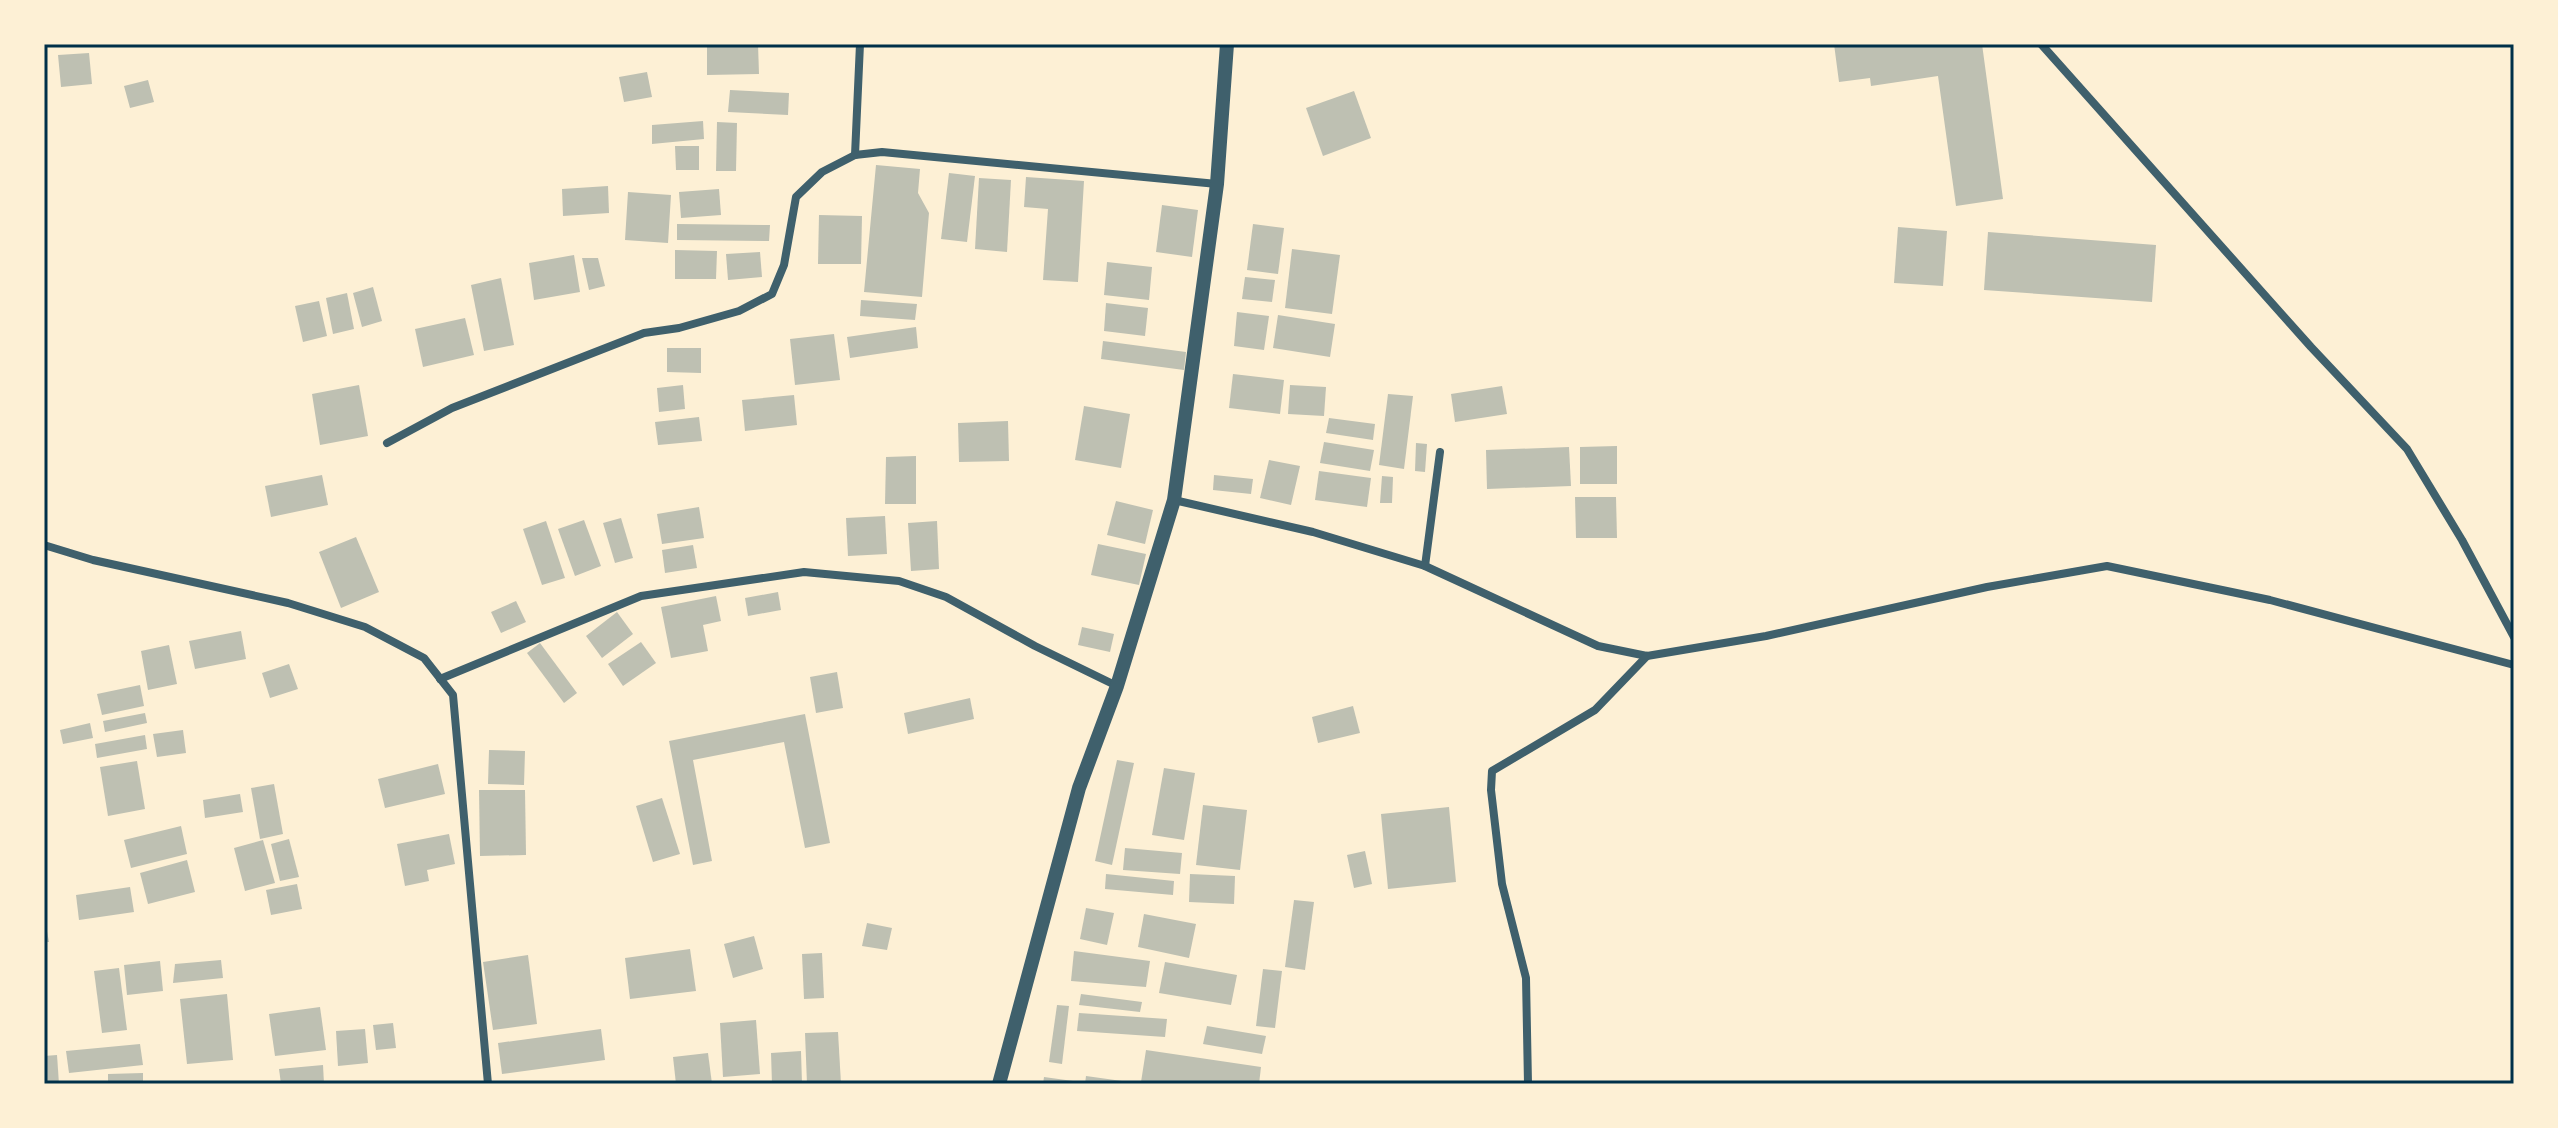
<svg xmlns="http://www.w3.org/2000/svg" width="2558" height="1128" viewBox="0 0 2558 1128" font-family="Merriweather,serif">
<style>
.building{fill:#bec0b2}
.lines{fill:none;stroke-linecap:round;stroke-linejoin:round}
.minor{stroke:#3f606c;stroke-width:8}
.tertiary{stroke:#3f606c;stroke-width:14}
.neatline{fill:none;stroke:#003049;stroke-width:3}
</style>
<rect width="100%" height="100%" fill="#fdf0d5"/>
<g class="building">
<path d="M707,44h51l1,30 -52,1z"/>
<path d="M1834,44h148l21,155 -47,7 -18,-130 -67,10 -1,-8 -31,4z"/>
<path d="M89,53l3,31 -31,3 -3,-32z"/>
<path d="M647,72l5,25 -28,5 -5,-25z"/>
<path d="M148,80l6,22 -24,6 -6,-22z"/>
<path d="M730,90l59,3 -1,22 -60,-3z"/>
<path d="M1354,91l17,47 -48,18 -17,-48z"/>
<path d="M703,121l1,18 -52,5v-19z"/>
<path d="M717,122l20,1 -1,48h-20z"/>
<path d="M675,146h24v24h-23z"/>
<path d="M876,165l44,4 -2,24 11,20 -7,84 -58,-5z"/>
<path d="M949,173l26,3 -8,66 -26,-3z"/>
<path d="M1026,177l58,4 -6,101 -35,-2 5,-71 -24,-2z"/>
<path d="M979,178l32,2 -4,72 -32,-3z"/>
<path d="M608,186l1,27 -46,3 -1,-27z"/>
<path d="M719,189l2,26 -40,3 -2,-26z"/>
<path d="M628,192l43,3 -3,48 -43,-3z"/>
<path d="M1162,205l36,5 -6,47 -36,-5z"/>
<path d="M819,215l43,1 -1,48h-43z"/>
<path d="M677,224l93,1 -1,16 -92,-1z"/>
<path d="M1253,224l31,4 -6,46 -31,-4z"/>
<path d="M1898,227l49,4 -4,55 -49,-3z"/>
<path d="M1988,232l168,13 -4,57 -168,-12z"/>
<path d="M1292,249l48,6 -8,59 -47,-6z"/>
<path d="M675,250l42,1 -1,28h-41z"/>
<path d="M760,252l2,25 -34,3 -2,-26z"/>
<path d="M574,255l6,37 -46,8 -5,-37z"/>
<path d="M582,258h16l7,28 -16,4z"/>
<path d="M1107,262l45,5 -3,33 -45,-5z"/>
<path d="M1245,277l30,3 -3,22 -30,-3z"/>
<path d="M501,278l13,67 -30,6 -13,-66z"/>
<path d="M373,287l9,34 -20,6 -9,-34z"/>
<path d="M347,293l7,36 -21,5 -7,-36z"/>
<path d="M861,300l56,4 -2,16 -55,-4z"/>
<path d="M319,301l8,35 -24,6 -8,-36z"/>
<path d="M1106,303l42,5 -3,28 -41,-5z"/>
<path d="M1237,312l32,4 -5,34 -30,-4z"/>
<path d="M1278,315l57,9 -5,33 -57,-9z"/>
<path d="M465,318l9,37 -51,12 -8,-38z"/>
<path d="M916,327l2,21 -68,10 -3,-21z"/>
<path d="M834,334l6,46 -45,5 -5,-46z"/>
<path d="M1103,341l83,11 -2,18 -83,-11z"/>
<path d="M667,348h34v25l-34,-1z"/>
<path d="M1233,374l51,6 -4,34 -51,-6z"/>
<path d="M359,385l9,51 -48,9 -8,-51z"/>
<path d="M683,385l2,24 -26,3 -2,-24z"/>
<path d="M1290,385l36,2 -2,29 -36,-2z"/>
<path d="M1502,386l5,28 -52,8 -4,-28z"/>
<path d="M1388,394l25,2 -9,73 -25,-4z"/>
<path d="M794,395l3,30 -52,6 -3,-31z"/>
<path d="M1084,406l46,8 -9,54 -46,-8z"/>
<path d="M699,417l3,24 -44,4 -3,-23z"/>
<path d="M1329,418l46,6 -2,16 -47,-7z"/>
<path d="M1008,421l1,40 -50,1 -1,-39z"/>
<path d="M1324,442l50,8 -4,21 -50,-8z"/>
<path d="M1416,443l11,1 -2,28 -10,-1z"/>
<path d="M1617,446v38h-37v-37z"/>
<path d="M1569,447l2,39 -84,3 -1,-39z"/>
<path d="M916,456v48h-31l1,-47z"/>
<path d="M1269,460l31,6 -9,39 -31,-7z"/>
<path d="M1319,471l52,7 -4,29 -52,-7z"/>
<path d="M322,475l6,30 -57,12 -6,-31z"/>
<path d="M1214,475l39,4 -2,15 -38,-4z"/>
<path d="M1382,476l11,1 -1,26h-12z"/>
<path d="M1575,497h41l1,41h-41z"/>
<path d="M1116,501l37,9 -8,34 -38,-9z"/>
<path d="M699,507l5,31 -42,6 -5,-30z"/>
<path d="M885,516l2,38 -39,2 -2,-38z"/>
<path d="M621,518l12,40 -18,5 -12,-40z"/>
<path d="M584,520l17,46 -26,10 -17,-47z"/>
<path d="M546,521l19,57 -23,7 -19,-56z"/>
<path d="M937,521l2,48 -28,2 -3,-48z"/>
<path d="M356,537l23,55 -38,16 -22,-56z"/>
<path d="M1098,544l48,10 -7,31 -48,-10z"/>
<path d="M693,545l4,23 -32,5 -3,-23z"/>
<path d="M778,592l3,18 -33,6 -3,-18z"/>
<path d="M716,596l5,25 -18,4 5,26 -37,7 -10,-51z"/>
<path d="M516,601l10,21 -25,11 -10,-21z"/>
<path d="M617,612l16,22 -31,24 -16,-22z"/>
<path d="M1082,627l32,7 -4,18 -32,-7z"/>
<path d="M241,631l5,28 -51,10 -6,-28z"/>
<path d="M641,642l15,21 -33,23 -15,-22z"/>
<path d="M540,643l37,50 -13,10 -37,-50z"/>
<path d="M169,645l8,39 -29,6 -7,-39z"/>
<path d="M289,664l9,25 -28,9 -8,-25z"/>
<path d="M837,672l6,36 -27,5 -6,-36z"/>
<path d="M140,685l4,21 -42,9 -5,-21z"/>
<path d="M970,698l4,21 -66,15 -4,-21z"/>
<path d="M1353,706l7,27 -42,10 -6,-26z"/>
<path d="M145,713l2,10 -42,9 -2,-11z"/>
<path d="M805,714l25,129 -25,5 -21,-106 -91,18 19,101 -19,4 -24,-124z"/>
<path d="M90,723l3,15 -30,6 -3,-14z"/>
<path d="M183,730l3,23 -29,4 -4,-23z"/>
<path d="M145,735l2,14 -50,9 -2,-14z"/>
<path d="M489,750l36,1 -1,34 -36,-1z"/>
<path d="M1117,760l17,3 -22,102 -17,-4z"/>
<path d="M137,761l8,48 -37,7 -8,-49z"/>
<path d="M438,764l7,30 -60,14 -7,-29z"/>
<path d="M1164,768l31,5 -11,67 -32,-5z"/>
<path d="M274,784l9,50 -23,5 -9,-51z"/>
<path d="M479,790h46l1,65 -46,1z"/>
<path d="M240,794l3,18 -38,6 -2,-18z"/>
<path d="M662,798l18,56 -27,8 -17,-56z"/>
<path d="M1203,805l44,5 -7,60 -44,-5z"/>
<path d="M1449,807l7,75 -68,7 -7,-75z"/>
<path d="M181,826l6,28 -56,14 -7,-28z"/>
<path d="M449,834l6,30 -28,6 2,11 -24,5 -8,-42z"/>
<path d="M289,839l10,38 -19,4 -9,-37z"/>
<path d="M263,840l12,43 -30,8 -11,-43z"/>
<path d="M1125,848l57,5 -2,21 -57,-4z"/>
<path d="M1365,851l7,33 -18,4 -7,-33z"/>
<path d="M187,860l8,32 -47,12 -8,-31z"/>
<path d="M1106,874l68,7 -1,14 -68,-6z"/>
<path d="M1190,874l45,2 -1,28 -45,-2z"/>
<path d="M297,884l5,25 -31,6 -5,-25z"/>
<path d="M130,887l4,25 -55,8 -3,-25z"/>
<path d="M1294,900l20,2 -9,68 -20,-3z"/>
<path d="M1086,908l28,5 -7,32 -27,-6z"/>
<path d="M1144,914l52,10 -7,34 -51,-11z"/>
<path d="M44,915l5,27h-5z"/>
<path d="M867,923l25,5 -5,22 -25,-4z"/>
<path d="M754,936l9,33 -30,9 -9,-34z"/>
<path d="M690,949l6,42 -66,8 -5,-41z"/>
<path d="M1074,951l76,10 -4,26 -75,-6z"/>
<path d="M822,953l2,45 -20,1 -2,-45z"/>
<path d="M528,955l9,69 -44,6 -10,-68z"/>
<path d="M221,960l2,18 -50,5 2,-19z"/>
<path d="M160,961l3,30 -36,4 -3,-30z"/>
<path d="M1165,962l72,13 -6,30 -72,-12z"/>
<path d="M119,968l8,62 -25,3 -8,-62z"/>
<path d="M1263,969l19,2 -7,57 -19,-2z"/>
<path d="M227,994l6,66 -46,4 -7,-65z"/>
<path d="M1081,994l61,8 -2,10 -61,-7z"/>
<path d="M1057,1005l12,1 -7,58 -13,-2z"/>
<path d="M320,1007l6,43 -51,6 -6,-42z"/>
<path d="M1079,1013l88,6 -2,18 -88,-6z"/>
<path d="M756,1020l4,54 -37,3 -3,-54z"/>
<path d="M393,1023l3,25 -20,2 -3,-25z"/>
<path d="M1207,1026l59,10 -4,18 -59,-10z"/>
<path d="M365,1029l3,34 -30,3 -2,-35z"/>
<path d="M601,1029l4,31 -103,14 -4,-31z"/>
<path d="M838,1032l3,52h-34l-2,-51z"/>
<path d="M140,1044l3,21 -74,8 -3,-22z"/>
<path d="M1146,1050l115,17 -2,17 -118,-2z"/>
<path d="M801,1051l1,33h-30l-1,-31z"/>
<path d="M708,1053l4,31h-36l-3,-27z"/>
<path d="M57,1055l2,29h-15v-28z"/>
<path d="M323,1065l1,19h-43l-2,-15z"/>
<path d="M143,1073v11h-35v-10z"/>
<path d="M1086,1076l36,5 -1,3h-36z"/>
<path d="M1044,1077l29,4v3h-30z"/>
</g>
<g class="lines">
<g class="minor">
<path d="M2041,44l270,303 96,102 55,91 52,97"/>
<path d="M855,155l5,-111"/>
<path d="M387,443l65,-35 192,-75 35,-5 60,-17 33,-17 12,-29 12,-68 26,-25 33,-17 27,-3 335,32"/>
<path d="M1174,500l139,32 112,34 173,80 49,10 119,-20 221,-49 120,-21 163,34 244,65"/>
<path d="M44,545l49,15 195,43 77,24 59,31 29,37 35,389"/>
<path d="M1425,566l15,-114"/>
<path d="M440,679l201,-83 163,-24 95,9 47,16 89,49 82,40"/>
<path d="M1528,1084l-2,-106 -24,-94 -11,-94 1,-19 103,-61 52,-54"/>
</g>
<path class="tertiary" d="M999,1084l80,-296 38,-102 57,-186 43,-316 10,-140"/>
</g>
<rect width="2558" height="1128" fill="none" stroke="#fdf0d5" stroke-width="92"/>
<rect x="46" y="46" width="2466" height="1036" class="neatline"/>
</svg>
